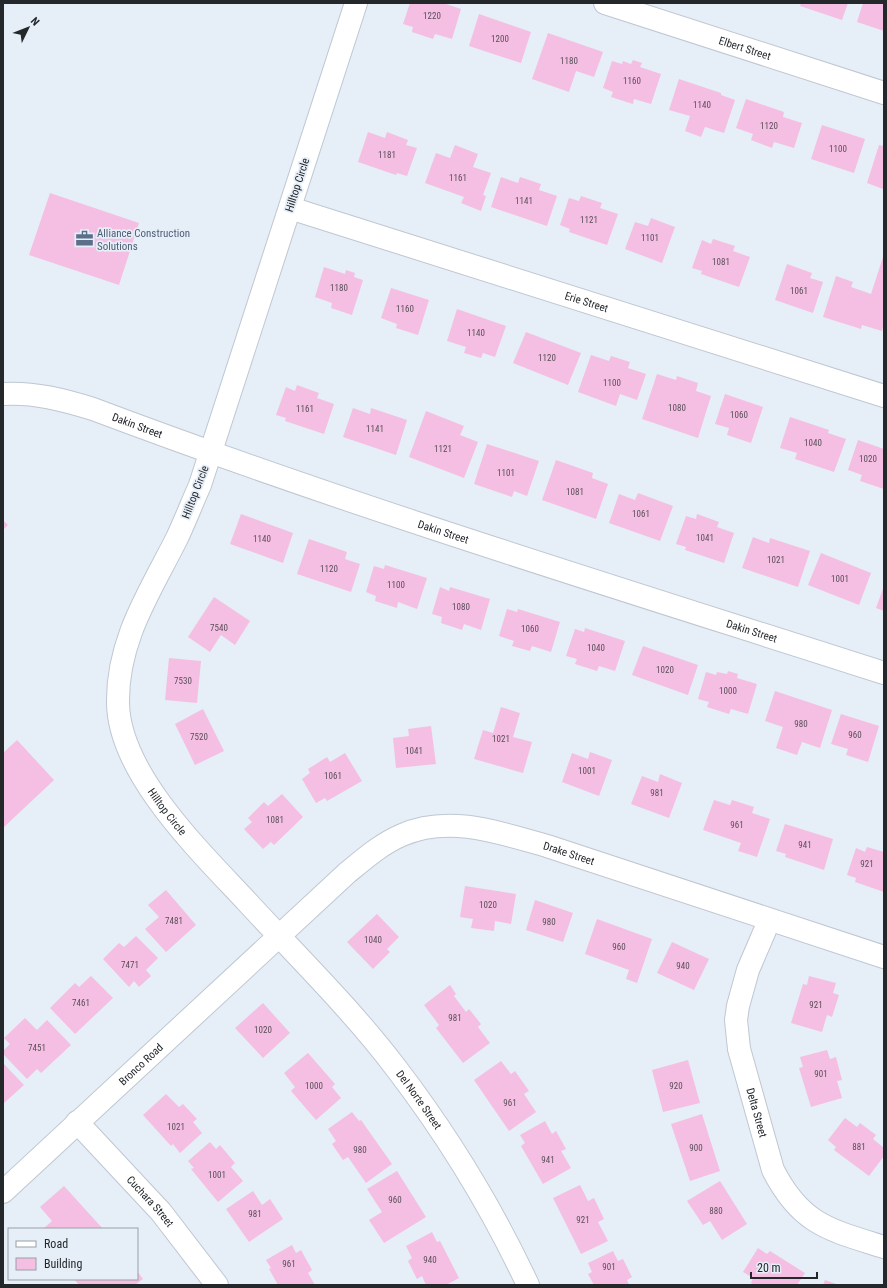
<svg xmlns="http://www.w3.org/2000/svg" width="887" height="1288" viewBox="0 0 887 1288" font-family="'Roboto Condensed',sans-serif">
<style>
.building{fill:#f5bfe3}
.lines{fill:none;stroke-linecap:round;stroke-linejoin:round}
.minor-casing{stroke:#bfc7d1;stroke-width:24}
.minor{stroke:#fff;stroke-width:22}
.labels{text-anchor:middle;stroke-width:3.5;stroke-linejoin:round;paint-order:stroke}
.number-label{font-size:9px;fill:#594e59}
.street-label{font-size:11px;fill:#25282b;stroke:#e6eef8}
.service-label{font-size:11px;fill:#4e5e75;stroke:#e6eef8;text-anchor:start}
</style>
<rect width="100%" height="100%" fill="#e6eef8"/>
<g class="building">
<path d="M410,3h33l18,6 -9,30 -17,-5 -2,5 -21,-7 1,-5 -10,-3z"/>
<path d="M801,3h47l-6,17 -42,-14z"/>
<path d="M863,3h21v28l-27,-9z"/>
<path d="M479,14l52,18 -10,31 -52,-17z"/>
<path d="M548,33l55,19 -9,25 -18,-6 -7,21 -37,-13z"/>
<path d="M633,60l9,3 -2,4 21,7 -10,30 -17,-5 -1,5 -22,-7 2,-5 -10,-4 9,-27 10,3 1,-3 8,3z"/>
<path d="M679,79l42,14v2l14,5 -11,33 -19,-6 -4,10 -16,-6 5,-15 -21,-6z"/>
<path d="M746,99l38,13 -1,5 19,6 -8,25 -20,-6 -2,6 -21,-8 2,-6 -17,-6z"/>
<path d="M822,125l43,14 -11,34 -43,-14z"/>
<path d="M368,132l17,6 2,-6 21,8 -2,5 11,3 -10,28 -10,-3 -1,2 -38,-13z"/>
<path d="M455,145l23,9 -5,13 18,6 -8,22 3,1 -5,15 -20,-8 3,-6 -39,-14 11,-30 14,5z"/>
<path d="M879,145l5,1 -1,43 -16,-6z"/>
<path d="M501,177l17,6 2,-6 21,7 -2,6 18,6 -10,30 -56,-19z"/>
<path d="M50,193l89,30 -20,62 -90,-30z"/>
<path d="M581,196l21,7 -2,5 18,6 -11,31 -38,-13 1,-3 -10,-4 9,-27 10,3z"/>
<path d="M651,218l24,9 -13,36 -37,-14 10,-27 13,4z"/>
<path d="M713,239l22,7 -2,5 17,6 -11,30 -38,-13 1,-3 -10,-3 10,-28 9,4z"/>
<path d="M884,254v69l-2,8 -20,-6 -1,4 -38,-12 13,-41 17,6 -2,5 20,7z"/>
<path d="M787,264l25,9 -2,5 13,4 -10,31 -38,-13z"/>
<path d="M324,267l21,7 1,-4 9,3 -1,4 9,3 -11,35 -21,-7 1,-5 -17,-6z"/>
<path d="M391,288l38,12 -11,35 -22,-7 1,-4 -16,-6z"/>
<path d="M457,309l49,17 -11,31 -12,-4 -2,5 -17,-5 2,-6 -19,-6z"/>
<path d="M526,332l55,21 -13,32 -55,-22z"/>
<path d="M591,355l18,6 2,-5 19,6 -2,6 18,6 -9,26 -17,-6 -4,12 -38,-14z"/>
<path d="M657,374l19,6 1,-4 21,7 -2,8 15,5 -13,42 -56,-19z"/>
<path d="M297,385l22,8 -2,5 17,6 -10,30 -39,-13 1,-3 -10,-3 10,-28 9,4z"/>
<path d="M725,394l38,13 -12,36 -24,-8 2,-7 -14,-4z"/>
<path d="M353,408l17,6 1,-6 36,12 -11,35 -53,-18z"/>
<path d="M426,411l38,15 -4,9 18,7 -14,36 -55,-21z"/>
<path d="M790,417l39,13 -1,3 18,6 -12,33 -39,-13 2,-6 -17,-5z"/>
<path d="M858,440l26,9v40l-24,-8 2,-6 -14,-5z"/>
<path d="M487,444l52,17 -12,35 -13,-5 -2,6 -38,-13z"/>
<path d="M556,460l37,13 -1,5 16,6 -12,35 -54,-19z"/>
<path d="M638,493l35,13 -13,35 -51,-18 10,-29 16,6z"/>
<path d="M241,514l52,19 -10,30 -53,-19z"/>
<path d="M697,514l22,8 -2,5 17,6 -10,30 -39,-13 1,-3 -10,-3 10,-28 10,3z"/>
<path d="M3,520l5,5 -5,5z"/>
<path d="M753,537l16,6 1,-5 40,13 -12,36 -56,-19z"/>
<path d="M309,539l38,13 -2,7 15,5 -9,28 -54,-18z"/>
<path d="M821,553l50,20 -12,32 -51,-20z"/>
<path d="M385,565l42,13 -10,31 -19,-7 -1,6 -22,-7 1,-5 -10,-4 8,-26 10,3z"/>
<path d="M884,586v25l-8,-3z"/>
<path d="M440,587l9,4 1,-4 40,12 -9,31 -17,-6 -2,6 -21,-7 1,-6 -10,-3z"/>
<path d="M214,597l36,24 -15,24 -14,-10 -11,17 -22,-15z"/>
<path d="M507,609l10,3 1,-3 42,13 -9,30 -19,-6 -2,5 -18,-5 2,-5 -15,-5z"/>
<path d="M585,628l40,13 -10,30 -16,-5 -2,5 -22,-7 2,-5 -11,-3 9,-27 9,3z"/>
<path d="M643,646l55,19 -10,30 -56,-20z"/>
<path d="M169,658l32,3 -4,42 -32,-3z"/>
<path d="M728,671l10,3 -1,4 20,6 -9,30 -17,-5 -2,5 -22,-7 2,-5 -11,-3 8,-27 10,3 1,-3 10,2z"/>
<path d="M775,691l57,19 -12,38 -18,-6 -5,13 -21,-7 7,-21 -18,-6z"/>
<path d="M501,707l19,6 -7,24 19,5 -9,31 -49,-14 9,-29 10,3z"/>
<path d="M203,709l21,42 -29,14 -20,-41z"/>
<path d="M841,714l38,12 -11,36 -22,-7 2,-6 -17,-5z"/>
<path d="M431,726l5,38 -40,4 -3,-30 16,-2 -1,-7z"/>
<path d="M17,740l37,40 -51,48v-75z"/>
<path d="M590,752l22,8 -13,36 -37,-14 10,-29 16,6z"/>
<path d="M345,753l17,28 -35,20 -2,-3 -9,5 -14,-24 8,-6 -2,-4 19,-12 3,5z"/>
<path d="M660,774l22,9 -13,35 -38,-14 11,-28 16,6z"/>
<path d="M282,794l21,23 -29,28 -3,-3 -8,7 -19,-20 8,-7 -4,-4 16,-16 4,4z"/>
<path d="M714,800l16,5 2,-5 22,7 -2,6 18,6 -13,38 -19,-6 3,-8 -38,-13z"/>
<path d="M785,824l48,15 -9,31 -39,-13 1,-3 -10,-3z"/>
<path d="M867,847l17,5v40l-29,-10 1,-4 -9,-3 9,-27 9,4z"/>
<path d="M465,886l51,8 -5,30 -16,-3 -1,10 -23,-3 2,-9 -13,-2z"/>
<path d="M166,890l30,35 -30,27 -21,-23 14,-12 -11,-12z"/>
<path d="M535,900l38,13 -10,29 -37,-12z"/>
<path d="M377,914l22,23 -12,12 3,3 -17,17 -26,-27z"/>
<path d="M597,919l55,20 -15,44 -11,-4 3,-9 -44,-16z"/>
<path d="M136,936l22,22 -12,12 5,6 -12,11 -5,-6 -5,6 -26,-28 16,-16 5,4z"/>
<path d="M672,942l37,17 -15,31 -37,-17z"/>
<path d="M91,976l22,22 -38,36 -25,-26 25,-25 4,4z"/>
<path d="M809,976l27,7 -3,10 6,2 -7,22 -5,-2 -5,17 -31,-9 12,-39 4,1z"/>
<path d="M450,985l6,9 -2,2 12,16 3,-3 12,15 -3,3 12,16 -27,20 -27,-35 3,-3 -15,-20z"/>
<path d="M263,1003l27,30 -27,25 -28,-30z"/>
<path d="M25,1018l12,12 10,-10 24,25 -30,28 -4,-4 -10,10 -24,-25v-3l7,-7 -6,-6z"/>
<path d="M827,1050l3,9 6,-2 6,23 -5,1 5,17 -31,9 -12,-39 4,-1 -3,-10z"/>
<path d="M308,1053l27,31 -3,3 9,11 -25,22 -25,-29 4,-4 -11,-14z"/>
<path d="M688,1060l12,43 -37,9 -11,-42z"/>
<path d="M501,1061l10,13 4,-3 14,20 -5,3 12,18 -27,19 -35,-51z"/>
<path d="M3,1063l21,22 -21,19z"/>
<path d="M166,1094l13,13 4,-3 14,15 -4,3 9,11 -22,20 -7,-9 -2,2 -28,-31z"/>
<path d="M352,1112l7,9 2,-1 31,44 -26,19 -18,-26 -5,3 -11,-16 4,-3 -8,-12z"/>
<path d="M702,1114l18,57 -30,10 -19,-57z"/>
<path d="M845,1118l12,9 3,-4 16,12 -3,4 11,9v8l-15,20 -35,-26 2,-3 -8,-7z"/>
<path d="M545,1121l7,13 4,-3 10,18 -5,2 10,17 -28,16 -22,-38 4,-3 -5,-8z"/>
<path d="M210,1142l6,7 4,-4 15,18 -4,4 12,14 -25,21 -27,-33 3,-1 -6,-7z"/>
<path d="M397,1171l29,46 -42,26 -15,-23 13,-8 -15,-23z"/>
<path d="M720,1181l27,43 -25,16 -12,-19 -7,4 -16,-24z"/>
<path d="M580,1185l8,16 6,-3 10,21 -6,3 10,19 -27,13 -28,-56z"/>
<path d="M64,1186l39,43h-60l9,-8 -12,-14z"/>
<path d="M253,1191l9,14 8,-6 13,20 -34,23 -23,-33z"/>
<path d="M432,1232l5,10 3,-1 19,37 -13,7h-20l-4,-9 -5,3 -9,-18 4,-3 -6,-12z"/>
<path d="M292,1245l4,8 5,-3 11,20 -4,3 7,12h-37l-9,-16 2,-1 -5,-8z"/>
<path d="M758,1248l9,6 3,-3 35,22 -8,12h-43l-3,-2 2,-5 -10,-6z"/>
<path d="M613,1251l5,10 5,-2 9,18 -5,3 2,5h-35l-6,-11 4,-2 -4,-9z"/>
<path d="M137,1271l6,8 -8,6h-56l-5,-6h63z"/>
<path d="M825,1280l14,5h-16z"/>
</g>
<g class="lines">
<defs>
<g id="minor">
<path id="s1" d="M356,3l-156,482c-8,18 -15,36 -23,53 -27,54 -60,102 -59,165 1,72 85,151 131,201 50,54 103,106 147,164 52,68 96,140 132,217"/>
<path id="s2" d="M605,3l279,90"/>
<path id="s3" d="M290,208l594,188"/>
<path id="s4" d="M3,394c31,-2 61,6 90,15 260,98 526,179 791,264"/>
<path id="s5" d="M769,921l-21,49 -10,36 -2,14 3,29 34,121c28,55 57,60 111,77"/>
<path id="s6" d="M77,1122l84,90 56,73"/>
<path id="s7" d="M3,1192l344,-319c17,-14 34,-29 55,-38 47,-21 99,-2 145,11l337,111"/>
</g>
</defs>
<use href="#minor" class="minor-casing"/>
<use href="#minor" class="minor"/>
</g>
<defs>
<symbol id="office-bare" viewBox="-9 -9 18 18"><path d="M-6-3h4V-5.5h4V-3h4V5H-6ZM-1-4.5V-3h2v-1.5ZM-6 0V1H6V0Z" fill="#5c6f8a" stroke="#e6eef8" stroke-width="2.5" paint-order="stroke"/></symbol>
</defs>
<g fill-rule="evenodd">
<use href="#office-bare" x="72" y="226" width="25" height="25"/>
</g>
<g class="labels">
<g class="number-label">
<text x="432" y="19">1220</text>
<text x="500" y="42">1200</text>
<text x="569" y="64">1180</text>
<text x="632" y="84">1160</text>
<text x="702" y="108">1140</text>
<text x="769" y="129">1120</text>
<text x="838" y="152">1100</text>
<text x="387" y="158">1181</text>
<text x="458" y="181">1161</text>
<text x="524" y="204">1141</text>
<text x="589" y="223">1121</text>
<text x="650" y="241">1101</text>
<text x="721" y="265">1081</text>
<text x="339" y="291">1180</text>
<text x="799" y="294">1061</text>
<text x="405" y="312">1160</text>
<text x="476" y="336">1140</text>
<text x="547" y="361">1120</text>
<text x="612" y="386">1100</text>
<text x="677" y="411">1080</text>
<text x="305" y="412">1161</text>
<text x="739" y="418">1060</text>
<text x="375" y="432">1141</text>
<text x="813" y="446">1040</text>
<text x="443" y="452">1121</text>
<text x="868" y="462">1020</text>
<text x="506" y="476">1101</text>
<text x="575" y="495">1081</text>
<text x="641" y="517">1061</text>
<text x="705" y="541">1041</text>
<text x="262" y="542">1140</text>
<text x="776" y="563">1021</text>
<text x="329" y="572">1120</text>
<text x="840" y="582">1001</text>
<text x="396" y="588">1100</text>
<text x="461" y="610">1080</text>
<text x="219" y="631">7540</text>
<text x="530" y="632">1060</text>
<text x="596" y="651">1040</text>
<text x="665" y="673">1020</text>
<text x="183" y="684">7530</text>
<text x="728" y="694">1000</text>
<text x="801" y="727">980</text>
<text x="855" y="738">960</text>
<text x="199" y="740">7520</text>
<text x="501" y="742">1021</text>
<text x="414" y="754">1041</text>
<text x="587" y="774">1001</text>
<text x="333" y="779">1061</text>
<text x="657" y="796">981</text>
<text x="275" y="823">1081</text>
<text x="737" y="828">961</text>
<text x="805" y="848">941</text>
<text x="867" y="867">921</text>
<text x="488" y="908">1020</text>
<text x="174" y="924">7481</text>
<text x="549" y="925">980</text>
<text x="373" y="943">1040</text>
<text x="619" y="950">960</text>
<text x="130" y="968">7471</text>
<text x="683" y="969">940</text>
<text x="81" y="1006">7461</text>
<text x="816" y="1008">921</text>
<text x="455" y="1021">981</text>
<text x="263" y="1033">1020</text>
<text x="37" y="1051">7451</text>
<text x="821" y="1077">901</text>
<text x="314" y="1089">1000</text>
<text x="676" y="1089">920</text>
<text x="510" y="1106">961</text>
<text x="176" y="1130">1021</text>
<text x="859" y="1150">881</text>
<text x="696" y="1151">900</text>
<text x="360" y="1153">980</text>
<text x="548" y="1163">941</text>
<text x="217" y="1178">1001</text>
<text x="395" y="1203">960</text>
<text x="716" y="1214">880</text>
<text x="255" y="1217">981</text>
<text x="583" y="1223">921</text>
<text x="430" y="1263">940</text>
<text x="289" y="1267">961</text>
<text x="609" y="1270">901</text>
</g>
<g class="street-label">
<text dy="4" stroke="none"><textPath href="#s2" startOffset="147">Elbert Street</textPath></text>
<text transform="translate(297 185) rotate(-72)" y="4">Hilltop Circle</text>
<text dy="4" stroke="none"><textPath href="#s3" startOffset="311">Erie Street</textPath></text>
<text dy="4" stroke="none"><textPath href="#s4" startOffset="139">Dakin Street</textPath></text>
<text transform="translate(195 492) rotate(-69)" y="4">Hilltop Circle</text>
<text dy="4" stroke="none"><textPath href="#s4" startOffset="463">Dakin Street</textPath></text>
<text dy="4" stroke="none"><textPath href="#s4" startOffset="787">Dakin Street</textPath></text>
<text dy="4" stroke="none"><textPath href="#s1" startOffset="863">Hilltop Circle</textPath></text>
<text dy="4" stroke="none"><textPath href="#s7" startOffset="708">Drake Street</textPath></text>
<text dy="4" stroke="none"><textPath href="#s7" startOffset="188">Bronco Road</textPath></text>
<text dy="4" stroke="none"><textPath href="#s1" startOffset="1246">Del Norte Street</textPath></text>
<text dy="4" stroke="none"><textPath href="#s5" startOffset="200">Delta Street</textPath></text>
<text dy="4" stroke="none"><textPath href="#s6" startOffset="108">Cuchara Street</textPath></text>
</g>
<g class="service-label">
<text x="97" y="237">Alliance Construction<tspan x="97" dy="13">Solutions</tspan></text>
</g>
</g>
<rect width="887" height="1288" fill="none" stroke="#25282b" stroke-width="8"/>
<rect x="8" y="1228" width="130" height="52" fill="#e6eef8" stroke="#999fa6"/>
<rect x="16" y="1241" width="20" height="6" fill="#ffffff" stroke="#999fa6"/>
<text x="44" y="1248" font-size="12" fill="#25282b">Road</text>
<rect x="16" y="1258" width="20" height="12" fill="#f5bfe3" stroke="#999fa6"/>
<text x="44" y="1268" font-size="12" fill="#25282b">Building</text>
<g transform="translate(28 28) rotate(47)" stroke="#e6eef8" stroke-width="3" paint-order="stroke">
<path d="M0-3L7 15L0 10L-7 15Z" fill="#25282b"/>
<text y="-6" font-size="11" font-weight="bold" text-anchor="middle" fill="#25282b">N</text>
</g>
<path d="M751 1272v6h66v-6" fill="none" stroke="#25282b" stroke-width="2"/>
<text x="757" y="1272" font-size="12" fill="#25282b" stroke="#e6eef8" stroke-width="3" paint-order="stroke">20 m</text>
</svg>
